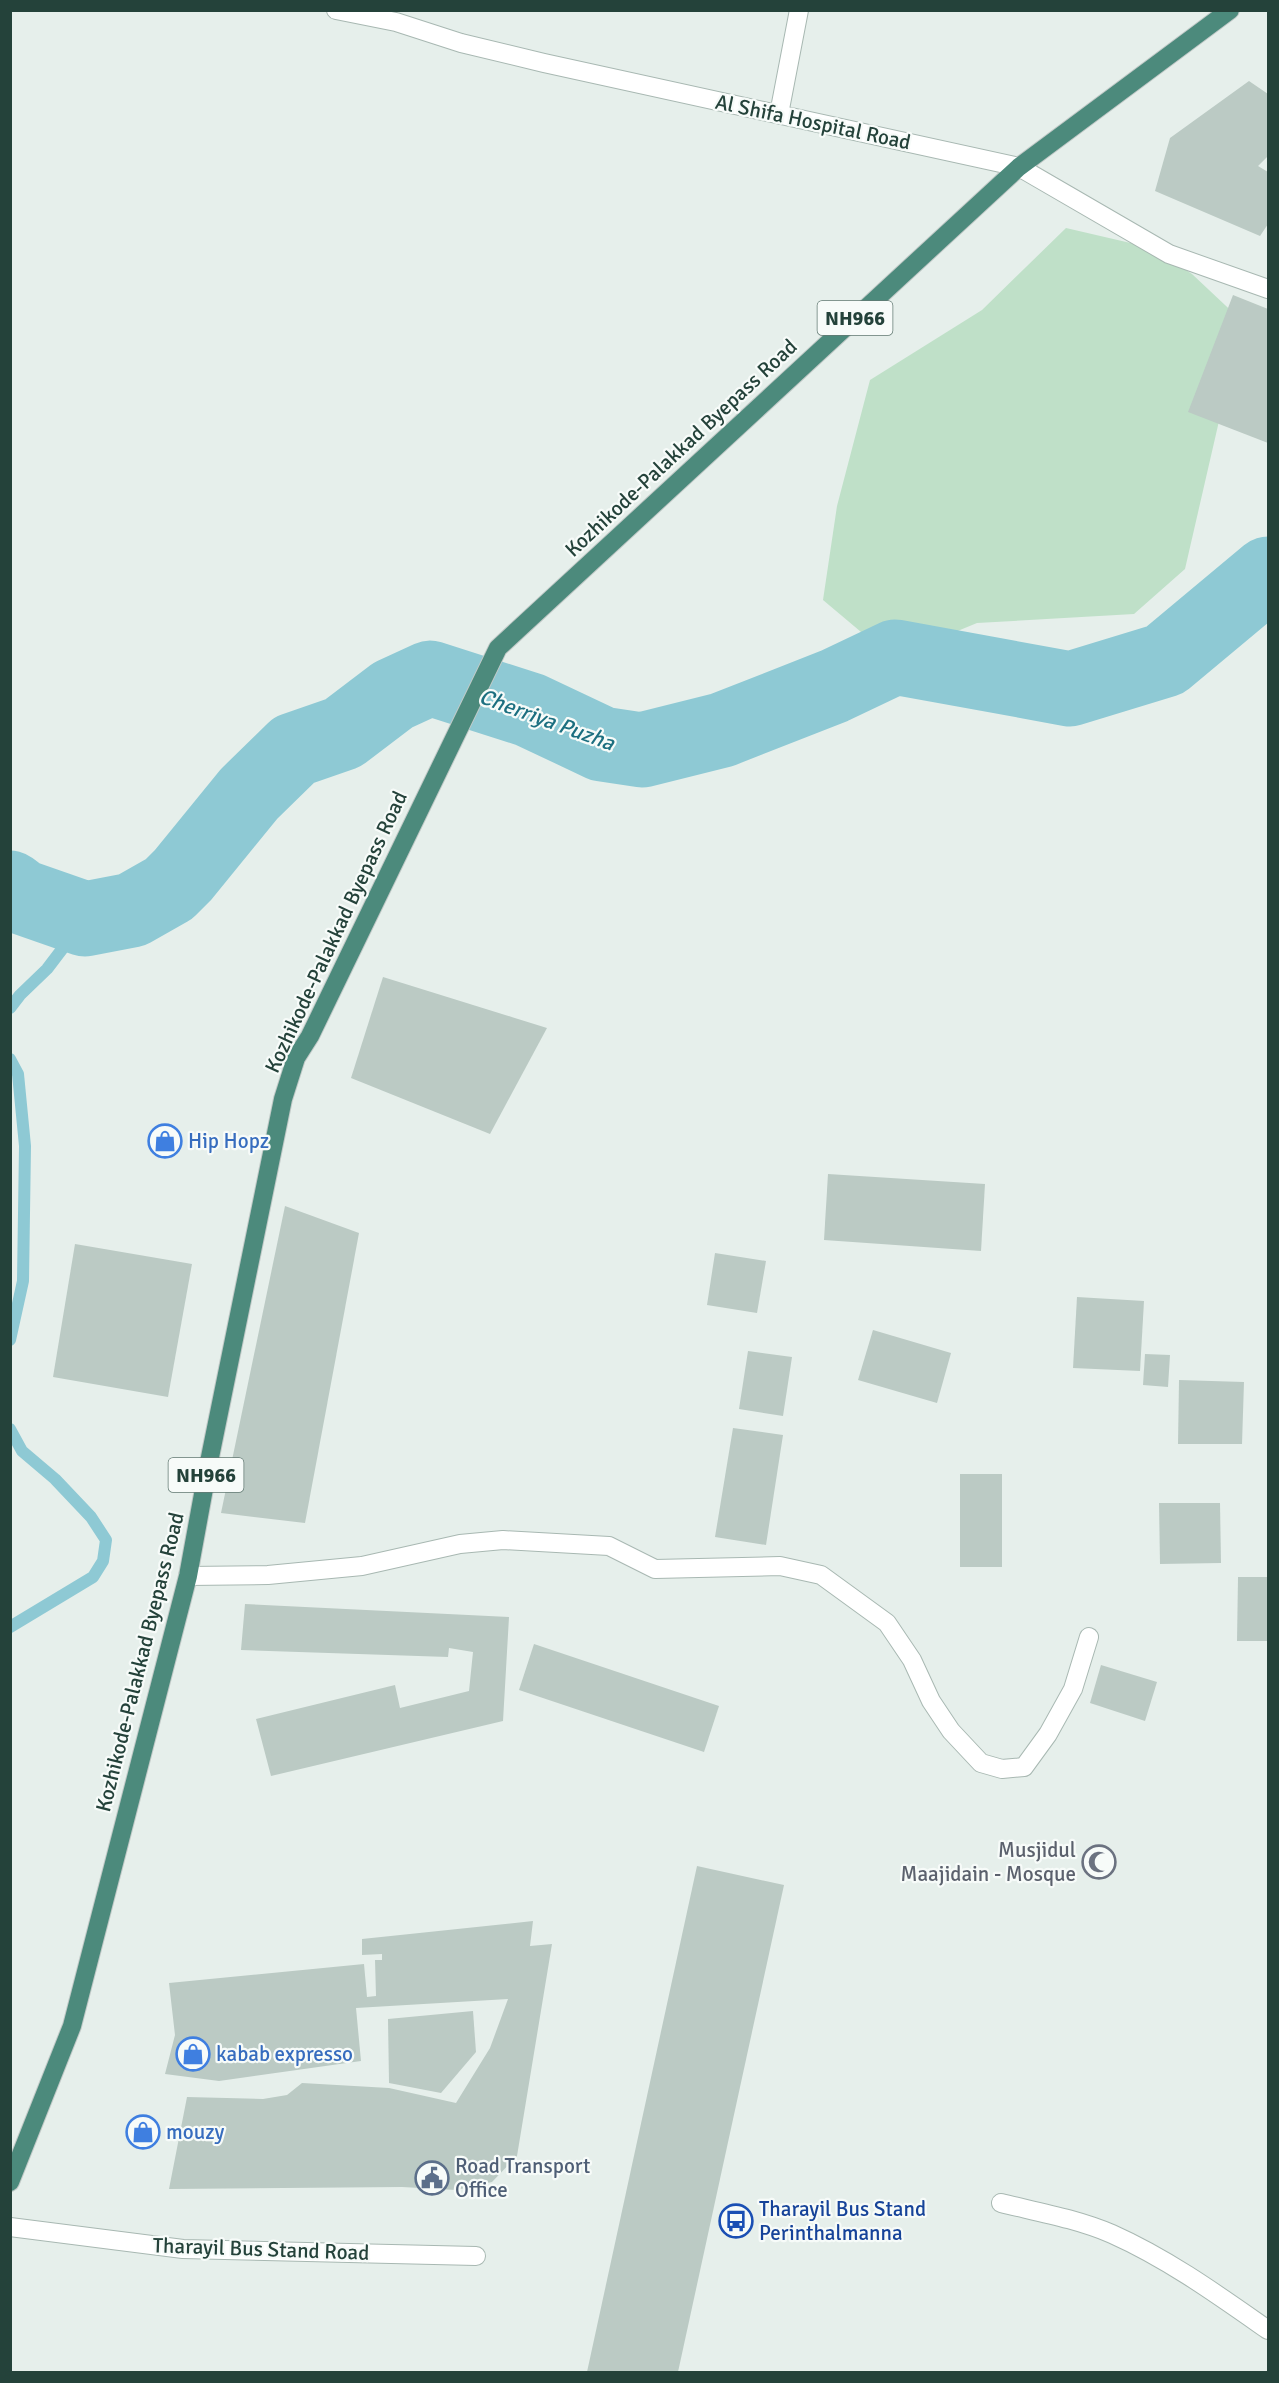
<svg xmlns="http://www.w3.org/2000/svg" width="1279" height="2383" viewBox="0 0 1279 2383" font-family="Signika,sans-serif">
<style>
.green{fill:#bfe0c8}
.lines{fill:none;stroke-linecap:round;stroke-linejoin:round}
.stream{stroke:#8ec9d4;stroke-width:12}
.river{stroke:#8ec9d4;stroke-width:75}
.building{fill:#bbcac4}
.minor-casing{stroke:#a8b8b2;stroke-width:20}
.trunk-casing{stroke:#c2cac8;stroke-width:20}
.minor{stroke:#fff;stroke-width:18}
.trunk{stroke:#4c8a7c;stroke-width:18}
.labels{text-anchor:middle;stroke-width:4.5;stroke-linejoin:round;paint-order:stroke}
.shield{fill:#f7fbf9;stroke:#637a73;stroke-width:1.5}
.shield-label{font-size:20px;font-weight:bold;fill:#24423a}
.street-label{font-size:21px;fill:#24423a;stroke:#f7fbf9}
.shop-label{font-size:21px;fill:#366cbe;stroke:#f7fbf9;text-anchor:start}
.worship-label{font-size:21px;fill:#5b616d;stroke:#f7fbf9;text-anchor:end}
.service-label{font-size:21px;fill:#4e5e75;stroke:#f7fbf9;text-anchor:start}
.transit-label{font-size:21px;fill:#164399;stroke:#f7fbf9;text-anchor:start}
.water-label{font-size:22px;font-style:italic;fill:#1c6f80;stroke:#f7fbf9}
</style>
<rect width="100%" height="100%" fill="#e6efeb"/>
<path class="green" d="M1066,228l86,20 40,26 50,47 -57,248 -51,45 -157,9 -85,35 -69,-58 14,-94 33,-126 112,-70z"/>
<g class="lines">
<g class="stream">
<path d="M10,1008l10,-13 27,-26 38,-50"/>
<path d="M10,1059l8,15 7,72 -2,135 -13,59"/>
<path d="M10,1429l12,22 33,28 36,38 15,23 -3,21 -10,16 -83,50"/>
</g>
<path class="river" d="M10,888l12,9 63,22 47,-9 37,-21 14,-14 66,-81 45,-44 49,-17 50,-38 37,-17 100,32 72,34 40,6 80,-20 112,-44 61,-29 175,32 95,-29 103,-86"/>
</g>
<g class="building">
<path d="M1249,81l19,13v62l-10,10 10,6v52l-8,12 -105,-45 15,-53z"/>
<path d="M1233,295l35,14v134l-80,-31z"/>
<path d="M383,977l164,51 -57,106 -139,-56z"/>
<path d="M828,1174l157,10 -4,67 -157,-11z"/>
<path d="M285,1206l74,27 -54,290 -84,-10z"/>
<path d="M75,1244l117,20 -24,133 -115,-20z"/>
<path d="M715,1253l51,8 -9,52 -50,-8z"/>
<path d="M1077,1297l67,4 -4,70 -67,-3z"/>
<path d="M873,1330l78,23 -14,50 -79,-23z"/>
<path d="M748,1351l44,6 -9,59 -44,-7z"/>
<path d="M1145,1354l25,1 -2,32 -25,-2z"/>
<path d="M1179,1380l65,2 -2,62h-64z"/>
<path d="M733,1428l50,7 -17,110 -51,-8z"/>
<rect x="960" y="1474" width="42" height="93"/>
<path d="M1159,1503h61l1,60 -61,1z"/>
<path d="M1238,1577h30v64h-31z"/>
<path d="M245,1604l264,13 -6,104 -232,55 -15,-57 139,-34 5,23 69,-17 4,-39 -24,-4 -1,9 -207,-7z"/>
<path d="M534,1644l185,62 -15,46 -185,-62z"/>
<path d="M1101,1665l56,17 -12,39 -55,-18z"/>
<path d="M697,1866l87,19 -106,487h-91z"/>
<path d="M533,1921l-3,25 22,-2 -35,212 -25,26 -36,8 -54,-3 -233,2 18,-92 76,2 24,-4 15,-12 87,5 67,15 34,-55 18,-49 -152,9 5,53 -142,20 -54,-7 10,-39 -6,-52 195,-19 3,33 9,-1 -1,-36h7v-6l-20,1v-16z"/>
<path d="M473,2011l3,41 -35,41 -52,-10 -1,-64z"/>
</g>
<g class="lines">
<defs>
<g id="minor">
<path d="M336,10l60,12 65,21 83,20 475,104 150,87 99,35"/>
<path d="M779,114l20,-104"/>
<path d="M188,1576l80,-1 94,-9 98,-22 43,-4 106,6 46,23 125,-3 41,9 66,48 25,37 19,41 20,30 30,32 21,6 22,-2 24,-33 25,-45 16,-52"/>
<path d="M1001,2203c37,9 76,16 111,31 56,25 106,61 156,96"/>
<path d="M10,2227l173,22 293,7"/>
</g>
<path id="trunk" d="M10,2182l62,-156 116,-450 20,-109 75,-368 13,-41 14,-22 188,-388 521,-481 211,-157"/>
</defs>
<use href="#minor" class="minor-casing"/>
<use href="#trunk" class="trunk-casing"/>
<use href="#minor" class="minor"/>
<use href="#trunk" class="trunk"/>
</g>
<defs>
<symbol id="shop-ring" viewBox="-11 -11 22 22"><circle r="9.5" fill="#f7fbf9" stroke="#3f7fe0" stroke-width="1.5"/><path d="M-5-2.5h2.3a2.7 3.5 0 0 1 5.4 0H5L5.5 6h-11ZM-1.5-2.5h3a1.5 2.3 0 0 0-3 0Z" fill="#3f7fe0"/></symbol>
<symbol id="mosque-ring" viewBox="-11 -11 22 22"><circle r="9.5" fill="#f7fbf9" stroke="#6b7280" stroke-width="1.5"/><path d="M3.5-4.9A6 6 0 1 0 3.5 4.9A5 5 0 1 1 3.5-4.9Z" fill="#6b7280"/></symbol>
<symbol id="civic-ring" viewBox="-11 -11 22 22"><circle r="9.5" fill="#f7fbf9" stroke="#5c6f8a" stroke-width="1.5"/><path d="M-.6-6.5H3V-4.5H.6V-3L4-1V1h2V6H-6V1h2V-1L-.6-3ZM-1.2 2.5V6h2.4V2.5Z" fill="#5c6f8a"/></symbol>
<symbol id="bus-ring" viewBox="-11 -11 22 22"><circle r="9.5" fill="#f7fbf9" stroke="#1a4fb4" stroke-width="1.5"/><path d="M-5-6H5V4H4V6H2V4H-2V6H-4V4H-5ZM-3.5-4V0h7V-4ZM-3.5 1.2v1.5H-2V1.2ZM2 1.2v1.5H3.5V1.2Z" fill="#1a4fb4"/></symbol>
</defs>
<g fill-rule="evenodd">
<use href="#shop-ring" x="146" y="1122" width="38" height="38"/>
<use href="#mosque-ring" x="1080" y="1843" width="38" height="38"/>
<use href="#shop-ring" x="174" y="2035" width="38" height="38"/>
<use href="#shop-ring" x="124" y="2113" width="38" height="38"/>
<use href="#civic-ring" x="413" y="2159" width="38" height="38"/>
<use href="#bus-ring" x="717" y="2202" width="38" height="38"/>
</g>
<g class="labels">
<g class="shield">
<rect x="817.5" y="301" width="75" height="34" rx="4.5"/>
<rect x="168.5" y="1458" width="75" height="34" rx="4.5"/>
</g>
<g class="shield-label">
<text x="855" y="325">NH966</text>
<text x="206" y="1482">NH966</text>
</g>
<g class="street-label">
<text transform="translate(813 122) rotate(12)" y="7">Al Shifa Hospital Road</text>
<text transform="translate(681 448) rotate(-43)" y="7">Kozhikode-Palakkad Byepass Road</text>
<text transform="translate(336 932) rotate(-65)" y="7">Kozhikode-Palakkad Byepass Road</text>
<text transform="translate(140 1662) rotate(-76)" y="7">Kozhikode-Palakkad Byepass Road</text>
<text transform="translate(261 2249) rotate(2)" y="7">Tharayil Bus Stand Road</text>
</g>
<g class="shop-label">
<text x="188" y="1148">Hip Hopz</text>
<text x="216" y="2061">kabab expresso</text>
<text x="166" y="2139">mouzy</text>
</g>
<g class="worship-label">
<text x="1076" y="1857">Musjidul<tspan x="1076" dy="24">Maajidain - Mosque</tspan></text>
</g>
<g class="service-label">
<text x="455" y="2173">Road Transport<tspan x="455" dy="24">Office</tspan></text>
</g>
<g class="transit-label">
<text x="759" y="2216">Tharayil Bus Stand<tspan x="759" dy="24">Perinthalmanna</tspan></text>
</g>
<g class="water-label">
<text transform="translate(547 719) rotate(20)" y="8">Cherriya Puzha</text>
</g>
</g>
<rect width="1279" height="2383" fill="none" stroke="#24423a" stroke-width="24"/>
</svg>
